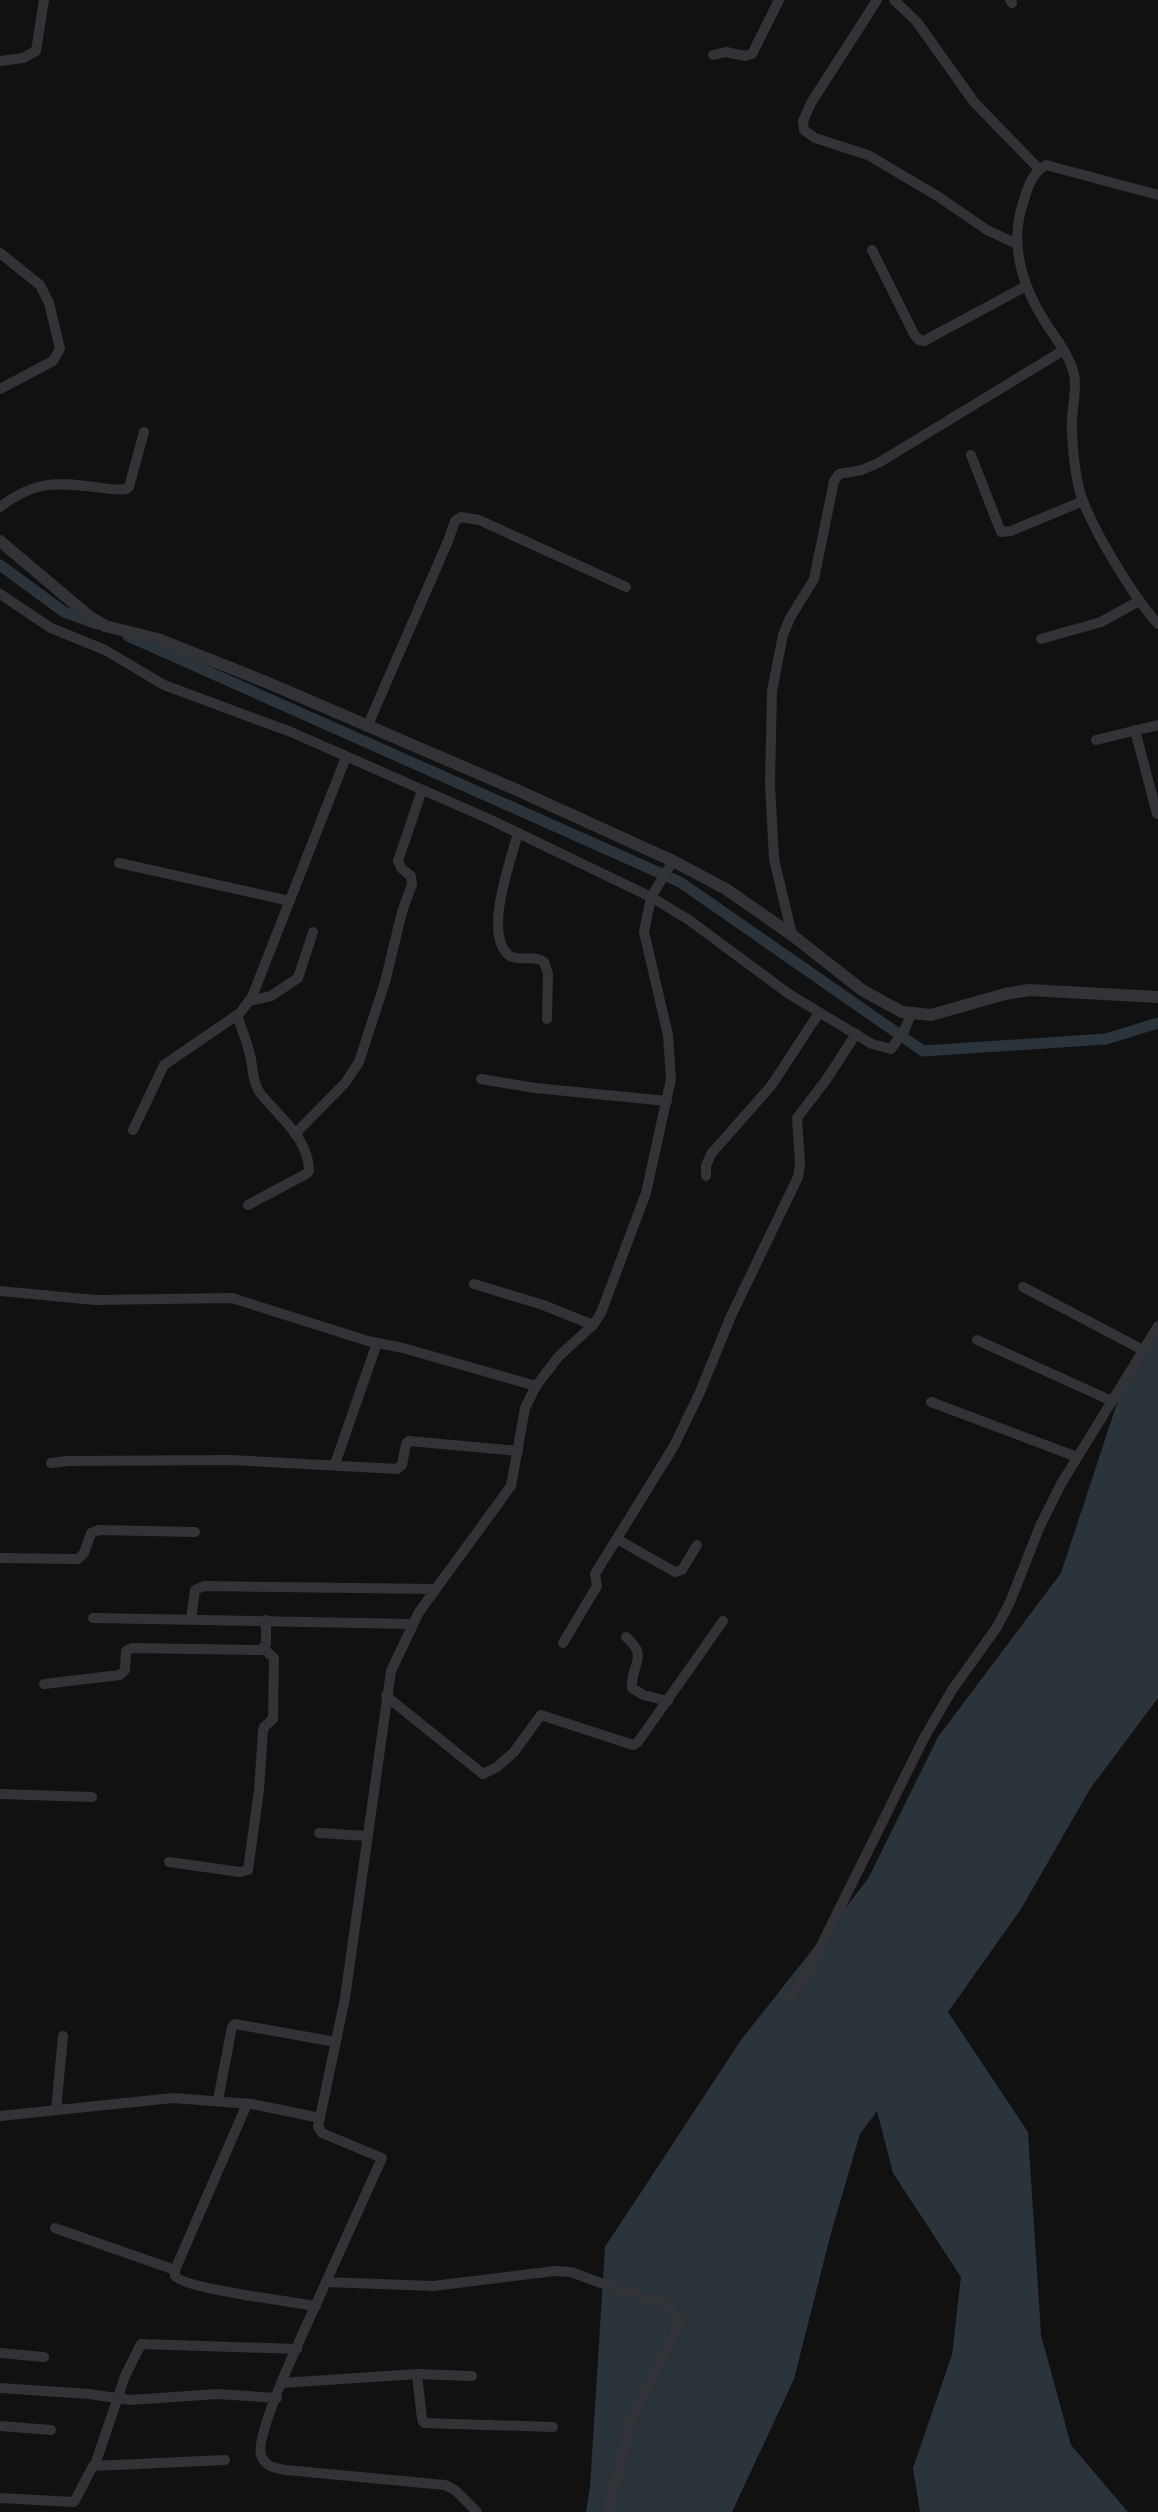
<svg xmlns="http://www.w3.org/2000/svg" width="1158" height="2512" viewBox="0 0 1158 2512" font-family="Helvetica,sans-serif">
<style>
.water{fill:#2b343a}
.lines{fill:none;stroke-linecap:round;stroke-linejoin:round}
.canal{stroke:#2b343a;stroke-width:11}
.minor{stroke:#323337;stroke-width:10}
.tertiary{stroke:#323337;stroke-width:12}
</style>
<rect width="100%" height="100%" fill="#111112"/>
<path class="water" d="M1158,1320v378l-68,91 -69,120 -73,103 80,120 13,203 30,110 57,67h-208l-7,-44 39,-113 9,-78 -68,-104 -16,-62 -17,23 -29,99 -37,146 -62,133h-146l4,-25 15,-240 136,-207 127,-161 70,-142 123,-164 68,-206z"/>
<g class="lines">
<g class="canal">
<path d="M0,565l64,47 33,12"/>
<path d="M128,636l552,246 243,169 183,-12 52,-16"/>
</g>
<g class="minor">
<path d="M877,0l-66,103 -8,18 1,9 11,8 53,17 71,42 48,33 30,14"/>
<path d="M894,0l23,22 57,80 65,67"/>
<path d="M1010,0l2,3"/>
<path d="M713,55l13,-3 19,4 7,-2 27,-54"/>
<path d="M0,61l23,-3 13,-7 8,-51"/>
<path d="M1158,195l-112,-30c-15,9 -18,22 -23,38 -14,42 0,85 24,122 10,15 22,30 27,49 4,19 -4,38 -2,57 1,23 3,49 11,70 14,36 50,95 75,123"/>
<path d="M872,250l42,84 5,6 5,1 102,-55"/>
<path d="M0,253l40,32 9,18 11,46 -7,12 -53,28"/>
<path d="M971,455l30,77 10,-1 72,-30"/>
<path d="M0,507c34,-26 54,-25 95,-20 10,1 21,4 31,2l3,-2 15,-55"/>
<path d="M0,594l51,34 54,22 59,35 127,47 198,87 162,78 38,23 100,74 83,50 19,5 13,-18 7,-17"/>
<path d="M1041,639l60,-17 38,-21"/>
<path d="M367,727l81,-186 7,-20 6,-4 18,3 147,67"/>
<path d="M1135,730l22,84"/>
<path d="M1096,740l62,-15"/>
<path d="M518,833c-7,27 -36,103 -8,123 10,6 23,-2 34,6l4,12 -1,45"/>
<path d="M119,863l171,38"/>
<path d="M792,935l-18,-76 -4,-75 2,-93 11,-56 7,-17 24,-39 20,-98 5,-7 23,-4 18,-8 184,-112"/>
<path d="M249,1001l22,-5 27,-18 15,-46"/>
<path d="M237,1015c5,15 11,29 14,44 2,12 2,24 9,34 18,23 49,45 49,78l-3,3 -58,31"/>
<path d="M481,1079l54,9 132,13"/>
<path d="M133,1130l31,-65 76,-52 12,-16 94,-240"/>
<path d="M295,1134l50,-51 14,-21 26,-80 17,-70 10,-28 -1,-8 -10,-8 -3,-7 24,-71"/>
<path d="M706,1176v-10l5,-12 60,-68 48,-73"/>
<path d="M474,1284l69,21 50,20"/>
<path d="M1023,1287l120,63"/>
<path d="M0,1291l95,9 137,-2 136,43 35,7 133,38"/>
<path d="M977,1340l135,61"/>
<path d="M931,1402l146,55"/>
<path d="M51,1463l17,-2 163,-1 166,9 5,-4 4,-21 3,-3 109,10"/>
<path d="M335,1464l42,-121"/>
<path d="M617,1539l58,33 7,-2 15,-25"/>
<path d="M0,1558l78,1 6,-6 7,-20 8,-3 96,2"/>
<path d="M93,1618l319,6"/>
<path d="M191,1619l4,-29 9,-4 232,3"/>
<path d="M626,1637c24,20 4,28 6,51l11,7 25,6"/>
<path d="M563,1643l34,-57 -2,-12 79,-128 26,-54 31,-76 67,-139 2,-13 -3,-46 29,-38 30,-46"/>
<path d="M44,1684l76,-9 5,-5 1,-19 6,-3 129,2 5,-6v-24"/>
<path d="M386,1696l97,78 14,-7 17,-15 27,-37 92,30 5,-3 85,-121"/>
<path d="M0,1794l92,3"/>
<path d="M319,1833l48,3"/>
<path d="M169,1862l71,10 8,-2 11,-80 4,-59 1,-4 9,-8 1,-61 -10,-9"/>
<path d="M790,1997l18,-25 116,-234 28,-48 45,-63 13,-25 30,-76 21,-42 97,-158"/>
<path d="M218,2100l14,-73 3,-3 101,18"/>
<path d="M247,2104l-72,166v6c10,13 119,26 141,30"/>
<path d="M56,2110l7,-74"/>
<path d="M0,2116l173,-18 79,6 68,14"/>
<path d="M55,2228l120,42"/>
<path d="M326,2282c-12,29 -72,149 -65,173 4,12 14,13 25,15l159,15 10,5 22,22"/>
<path d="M0,2353l44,4"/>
<path d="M417,2374l5,45 2,4 129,4"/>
<path d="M282,2383l135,-9 55,2"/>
<path d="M0,2388l89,6 41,6 88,-6 59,4"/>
<path d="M0,2426l51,4"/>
<path d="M95,2465l30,-89 16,-32 156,5"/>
<path d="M0,2498l74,4 19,-36 132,-6"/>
<path d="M607,2512l25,-94 46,-92v-9l-12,-14 -49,-14 -46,-17 -16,-1 -122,15 -107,-4 56,-124 -60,-25 -4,-6 27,-129 46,-327 28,-59 92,-126 14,-78 11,-22 23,-30 34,-31 8,-12 45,-120 25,-114 -3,-44 -24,-103 7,-35 22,-36"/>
</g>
<path class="tertiary" d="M0,541l90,76 15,9 53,13 108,43 251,108 156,71 53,28 66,46 70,55 40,22 29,3 74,-21 24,-4 129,7"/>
</g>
</svg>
